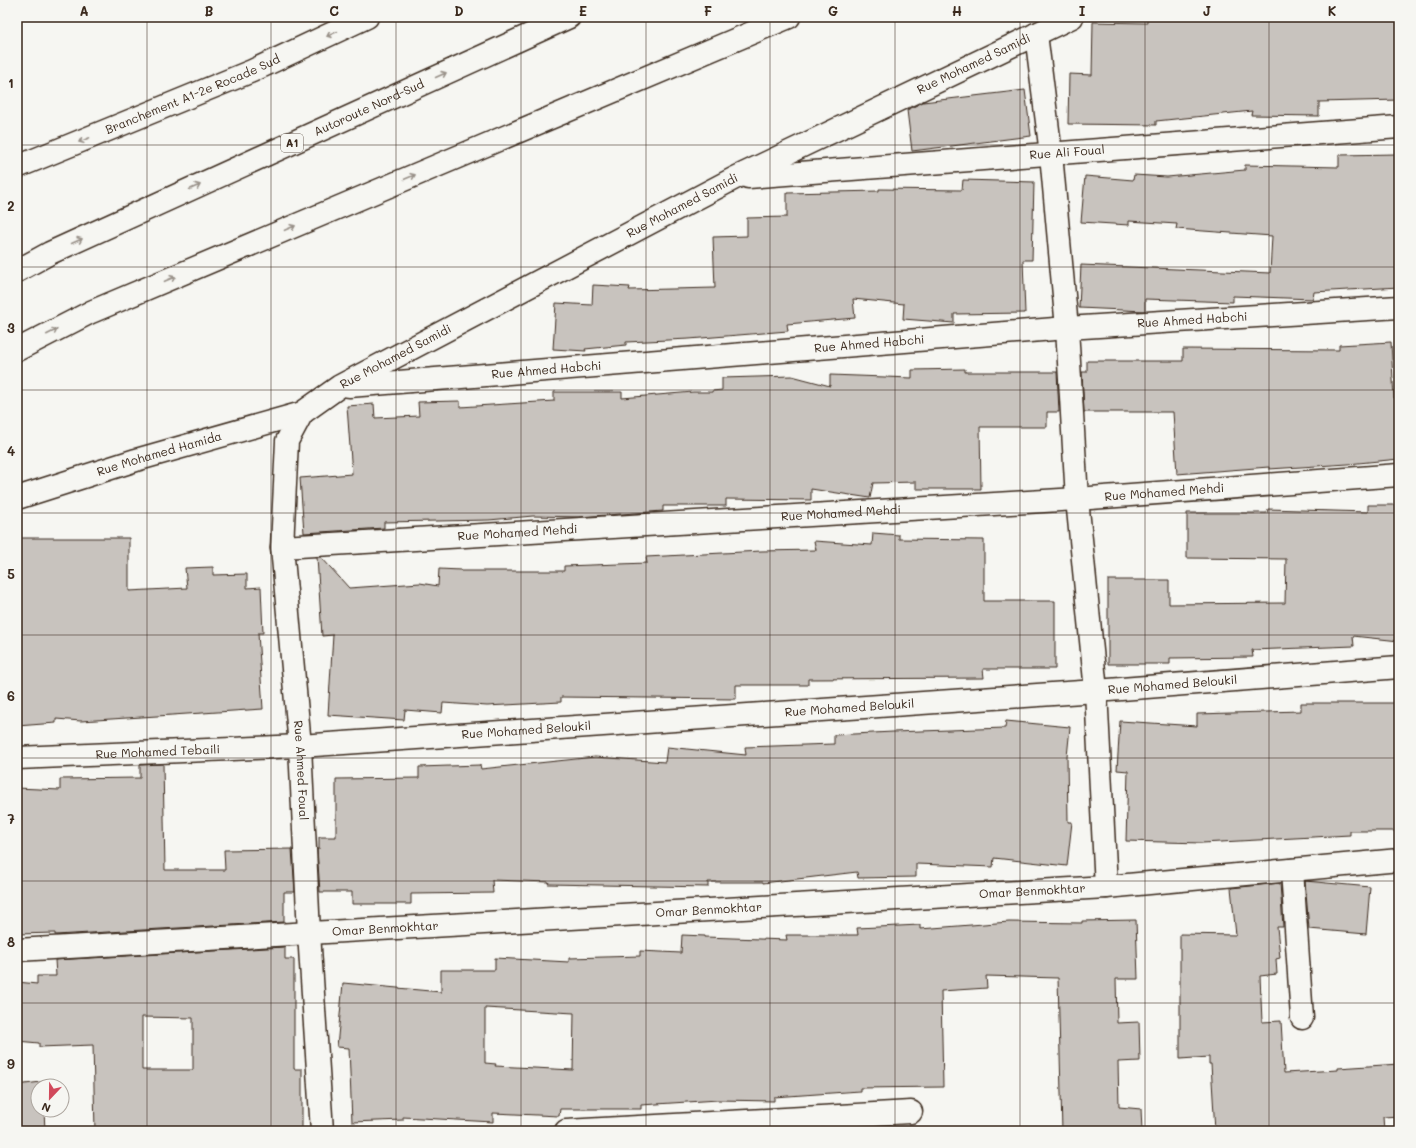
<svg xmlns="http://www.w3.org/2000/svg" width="1416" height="1148" viewBox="0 0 1416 1148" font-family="Mali,sans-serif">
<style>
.building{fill:#c8c3be;stroke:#3b2a1e;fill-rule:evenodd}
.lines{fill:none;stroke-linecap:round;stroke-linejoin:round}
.minor-casing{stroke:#3b2a1e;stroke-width:25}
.major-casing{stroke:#3b2a1e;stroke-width:25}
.highway-casing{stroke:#3b2a1e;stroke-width:25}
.minor{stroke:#f6f6f2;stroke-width:22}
.major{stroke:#f6f6f2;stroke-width:22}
.highway{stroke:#f6f6f2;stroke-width:22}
.oneway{stroke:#989088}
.grid{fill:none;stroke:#3b2a1e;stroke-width:1;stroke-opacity:0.55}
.labels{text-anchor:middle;stroke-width:3;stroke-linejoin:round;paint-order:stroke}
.shield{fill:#f6f6f2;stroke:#73675e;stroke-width:1}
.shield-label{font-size:11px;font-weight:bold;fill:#3b2a1e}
.street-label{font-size:12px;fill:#3b2a1e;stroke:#f6f6f2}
.neatline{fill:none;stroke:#3b2a1e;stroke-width:1.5}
.grid-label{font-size:13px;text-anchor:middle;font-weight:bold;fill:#3b2a1e}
</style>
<rect width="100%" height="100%" fill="#f6f6f2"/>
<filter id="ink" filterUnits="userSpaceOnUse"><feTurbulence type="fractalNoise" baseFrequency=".025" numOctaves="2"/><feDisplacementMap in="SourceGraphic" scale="8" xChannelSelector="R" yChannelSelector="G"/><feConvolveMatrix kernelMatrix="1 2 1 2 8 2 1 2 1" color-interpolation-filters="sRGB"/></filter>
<g filter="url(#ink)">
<g class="building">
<path d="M1147,17h252v83l-80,2v14l-68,-1 1,-4 -96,10v4l-88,-1 1,-50 23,1 1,-53 54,1z"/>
<path d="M1025,90l6,46 -119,15 -5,-41 16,-8z"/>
<path d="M1397,154l2,133 -85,5 -1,7 -80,-3v6l-88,-3v12l-66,-3 2,-43 189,8 2,-37 -96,-7 1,-5 -48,-3v4l-48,-3 4,-46 48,4 1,-5 33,2 78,-7v-5l94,2v-12z"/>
<path d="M963,180l71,2 -2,78h-9l2,53 -71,1v9l-51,-4 1,-15 -51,-5 2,19 -68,6 1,7 -99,8 -63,3v3l-41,4 1,2 -33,-2 3,-46 36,2 1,-20 37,2 -1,3 86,-2 -2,-51 34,-1v-18l40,-1v-24l92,-2v-2l83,1z"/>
<path d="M1391,342l3,56h5v61l-51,5 -79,5v-2l-92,7 -4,-62h-89l-2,-40h5v-11h96v-12l156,1v-5z"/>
<path d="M965,369v3h92l2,40h-12v15h-67l1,62h-65v-7l-43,1 -3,15 -59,-9v11l-85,-1v7h-63v5l-84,6 -46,-1 -44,4 -105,2v6l-80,5 -4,-55 52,-4 -5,-68 27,-2 1,14 44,-2 -1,-14 42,-1v6l94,-6v-9h68v6l71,-6h19v-1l10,-1v-12l70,-2 38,10v-11l82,3v-8z"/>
<path d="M1368,505h31v136l-46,-5 1,10 -102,4 1,7 -83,1v6h-62v-84h61v24l116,-1 1,-44 -99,-1v-45h80l1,-4 100,3z"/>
<path d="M873,533l26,2v4l85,1v61h71v68h-72l1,9 -176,1v6h-72v14l-175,-2v5l-74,4 -44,-3 -1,10 -37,-3 -1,10 -76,-5 5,-80 -11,1 -5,-79h4l28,31 71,-5 18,3 1,-17 22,1v1h103v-5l83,-3 -1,-6 115,-6 55,-1 -2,-9 58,4z"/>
<path d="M17,538h112v53l58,-3 -2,-20 28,-1v8l34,-1v14l14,-1 2,46h-5l5,76 -182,12 -25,-2v4l-39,3z"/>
<path d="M1301,703h98v128h-49v4l-148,8 -76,-2 2,-70 -11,-1 3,-49 77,5v-12l104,-3z"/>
<path d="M1006,721l64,6 -3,30 1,65h4l-5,44 -73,-8 -1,9 -77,-3v13l-58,1 -1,-6 -94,11v-1h-55v5l-160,-3 1,-2 -57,-2 1,13 -82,1v10h-59v-12h-32l-3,-43h2v-12h17v-58l83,-1v-11l61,-2 1,4 114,-12 70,5 2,-15 79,8 -1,-8 89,-3v-9l59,-3 112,-4z"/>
<path d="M163,764l2,106h60l-1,-20 68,-1 3,43h-11v30l-229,13v-2l-38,1v-146l43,2v-11l80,-1v-13z"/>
<path d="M1305,881l65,6 -4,47 -57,-5z"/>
<path d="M1280,883l3,44h-6l3,31 -4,1 1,15 -17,2 2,46 19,-1 3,52 54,-3v-2l61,-4v52l-16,1 1,14h-169l-4,-67h-2v-7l-29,2v-125l56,1 -5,-47z"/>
<path d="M1136,920l2,59h-22l1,44 22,-1 1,39 -22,1 1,45 22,2 1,22h-80l-4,-153 -72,-2 1,12 -46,3 2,96 -83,1v3l-86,6v4l-56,-1 -77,5v4h-81l-1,7 -66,-3v9l-90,-5v3l-51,2 -3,-74 -12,-1 6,-64 98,9v-22h54v-12l74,4v-4l71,-2v-5l41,2 1,-18 23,1v1l82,3 -1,-5h72l-1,-7 63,-3v4l89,-7 73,1v-2zM485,1008l89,5 -1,57 -78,-4 1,-2 -11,-1z"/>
<path d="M285,947v12h9v110h8v62h-207l-2,-86 -54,2v-4l-22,-2v-59l20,2v-8h19l-1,-16zM142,1017l51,1v52h-51z"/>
<path d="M41,1082v4h-3v24h6l1,21h-28v-46z"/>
</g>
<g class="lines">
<defs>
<g id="minor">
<path d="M1036,34l15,120 16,174 10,171 19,192 10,196"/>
<path id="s1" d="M748,177l651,-50"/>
<path id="s2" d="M349,386l718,-58 332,-21"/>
<path id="s3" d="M302,413l-15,28 -5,106 18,199 9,187 13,198"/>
<path id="s4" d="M17,498l119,-38 166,-47 38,-27 395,-208 337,-161"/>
<path id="s5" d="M282,547l795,-48 322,-24"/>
<path id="s6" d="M17,758l283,-12 796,-55 303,-24"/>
<path d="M1292,870l10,148"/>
<path id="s7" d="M17,950l1089,-63 293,-27"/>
<path d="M566,1131l345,-19"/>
</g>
<path id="major" d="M17,350l74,-38 698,-295"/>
<g id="highway">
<path id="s8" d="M17,167l235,-96 115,-54"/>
<path id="s9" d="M17,271l33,-18 519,-236"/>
</g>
</defs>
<use href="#minor" class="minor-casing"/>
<use href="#major" class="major-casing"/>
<use href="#highway" class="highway-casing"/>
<use href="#minor" class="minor"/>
<use href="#major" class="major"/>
<use href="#highway" class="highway"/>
</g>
<defs><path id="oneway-shaft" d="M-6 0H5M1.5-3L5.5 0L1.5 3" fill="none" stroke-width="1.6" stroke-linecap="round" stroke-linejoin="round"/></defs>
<g class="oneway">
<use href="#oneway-shaft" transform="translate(332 34) rotate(155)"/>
<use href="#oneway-shaft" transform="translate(441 75) rotate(-24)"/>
<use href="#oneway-shaft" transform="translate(84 140) rotate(158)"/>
<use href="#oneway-shaft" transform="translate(410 177) rotate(-23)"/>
<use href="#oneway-shaft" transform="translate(195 187) rotate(-24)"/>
<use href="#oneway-shaft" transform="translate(290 228) rotate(-23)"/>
<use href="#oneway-shaft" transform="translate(77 241) rotate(-24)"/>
<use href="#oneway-shaft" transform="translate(170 279) rotate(-23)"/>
<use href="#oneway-shaft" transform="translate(52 332) rotate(-27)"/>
</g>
</g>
<path class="grid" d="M147,17v1114M271,17v1114M396,17v1114M521,17v1114M646,17v1114M770,17v1114M895,17v1114M1020,17v1114M1145,17v1114M1269,17v1114M17,145h1382M17,267h1382M17,390h1382M17,513h1382M17,635h1382M17,758h1382M17,881h1382M17,1003h1382"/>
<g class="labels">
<rect class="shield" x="281" y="134" width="22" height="18" rx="3"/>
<g class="shield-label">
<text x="292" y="147">A1</text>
</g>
<g class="street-label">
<text dy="4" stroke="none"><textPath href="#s4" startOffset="1055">Rue Mohamed Samidi</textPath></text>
<text dy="4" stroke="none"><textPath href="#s8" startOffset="190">Branchement A1-2e Rocade Sud</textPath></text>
<text dy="4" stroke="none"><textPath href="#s9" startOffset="388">Autoroute Nord-Sud</textPath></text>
<text dy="4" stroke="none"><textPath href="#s1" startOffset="320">Rue Ali Foual</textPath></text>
<text dy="4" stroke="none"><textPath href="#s4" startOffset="731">Rue Mohamed Samidi</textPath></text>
<text dy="4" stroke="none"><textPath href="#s2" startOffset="846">Rue Ahmed Habchi</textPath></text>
<text dy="4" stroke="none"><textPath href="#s2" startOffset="522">Rue Ahmed Habchi</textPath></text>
<text dy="4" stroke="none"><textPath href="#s4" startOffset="407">Rue Mohamed Samidi</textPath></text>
<text dy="4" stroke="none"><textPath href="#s2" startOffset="198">Rue Ahmed Habchi</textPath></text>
<text dy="4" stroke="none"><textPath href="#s4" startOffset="149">Rue Mohamed Hamida</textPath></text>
<text dy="4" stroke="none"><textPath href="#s5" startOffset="884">Rue Mohamed Mehdi</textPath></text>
<text dy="4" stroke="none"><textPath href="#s5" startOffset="560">Rue Mohamed Mehdi</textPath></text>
<text dy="4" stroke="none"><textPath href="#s5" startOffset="236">Rue Mohamed Mehdi</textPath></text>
<text dy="4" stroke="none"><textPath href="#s6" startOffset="1158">Rue Mohamed Beloukil</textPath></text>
<text dy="4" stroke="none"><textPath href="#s6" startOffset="834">Rue Mohamed Beloukil</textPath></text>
<text dy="4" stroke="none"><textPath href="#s6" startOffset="510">Rue Mohamed Beloukil</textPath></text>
<text dy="4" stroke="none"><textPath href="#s6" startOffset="141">Rue Mohamed Tebaili</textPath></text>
<text dy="4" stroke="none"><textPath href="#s3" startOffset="362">Rue Ahmed Foual</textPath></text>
<text dy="4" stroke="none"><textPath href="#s7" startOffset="1017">Omar Benmokhtar</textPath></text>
<text dy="4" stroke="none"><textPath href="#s7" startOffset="693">Omar Benmokhtar</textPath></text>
<text dy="4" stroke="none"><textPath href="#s7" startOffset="369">Omar Benmokhtar</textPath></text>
</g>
</g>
<rect width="1416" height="1148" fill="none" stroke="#f6f6f2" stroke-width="44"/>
<g transform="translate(50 1098) rotate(202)"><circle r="19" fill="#f6f6f2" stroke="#aba49d"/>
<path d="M0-3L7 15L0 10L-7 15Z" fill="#d1495b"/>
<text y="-6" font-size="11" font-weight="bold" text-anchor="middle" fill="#3b2a1e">N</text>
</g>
<rect x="22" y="22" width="1372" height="1104" class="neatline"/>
<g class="grid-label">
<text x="84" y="16">A</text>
<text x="209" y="16">B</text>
<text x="334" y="16">C</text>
<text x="459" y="16">D</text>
<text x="583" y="16">E</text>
<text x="708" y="16">F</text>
<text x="833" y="16">G</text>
<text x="957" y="16">H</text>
<text x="1082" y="16">I</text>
<text x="1207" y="16">J</text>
<text x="1332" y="16">K</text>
<text x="11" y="88">1</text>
<text x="11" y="211">2</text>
<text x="11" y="333">3</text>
<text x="11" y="456">4</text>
<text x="11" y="579">5</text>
<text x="11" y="701">6</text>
<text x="11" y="824">7</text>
<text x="11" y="947">8</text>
<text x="11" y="1069">9</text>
</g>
</svg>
